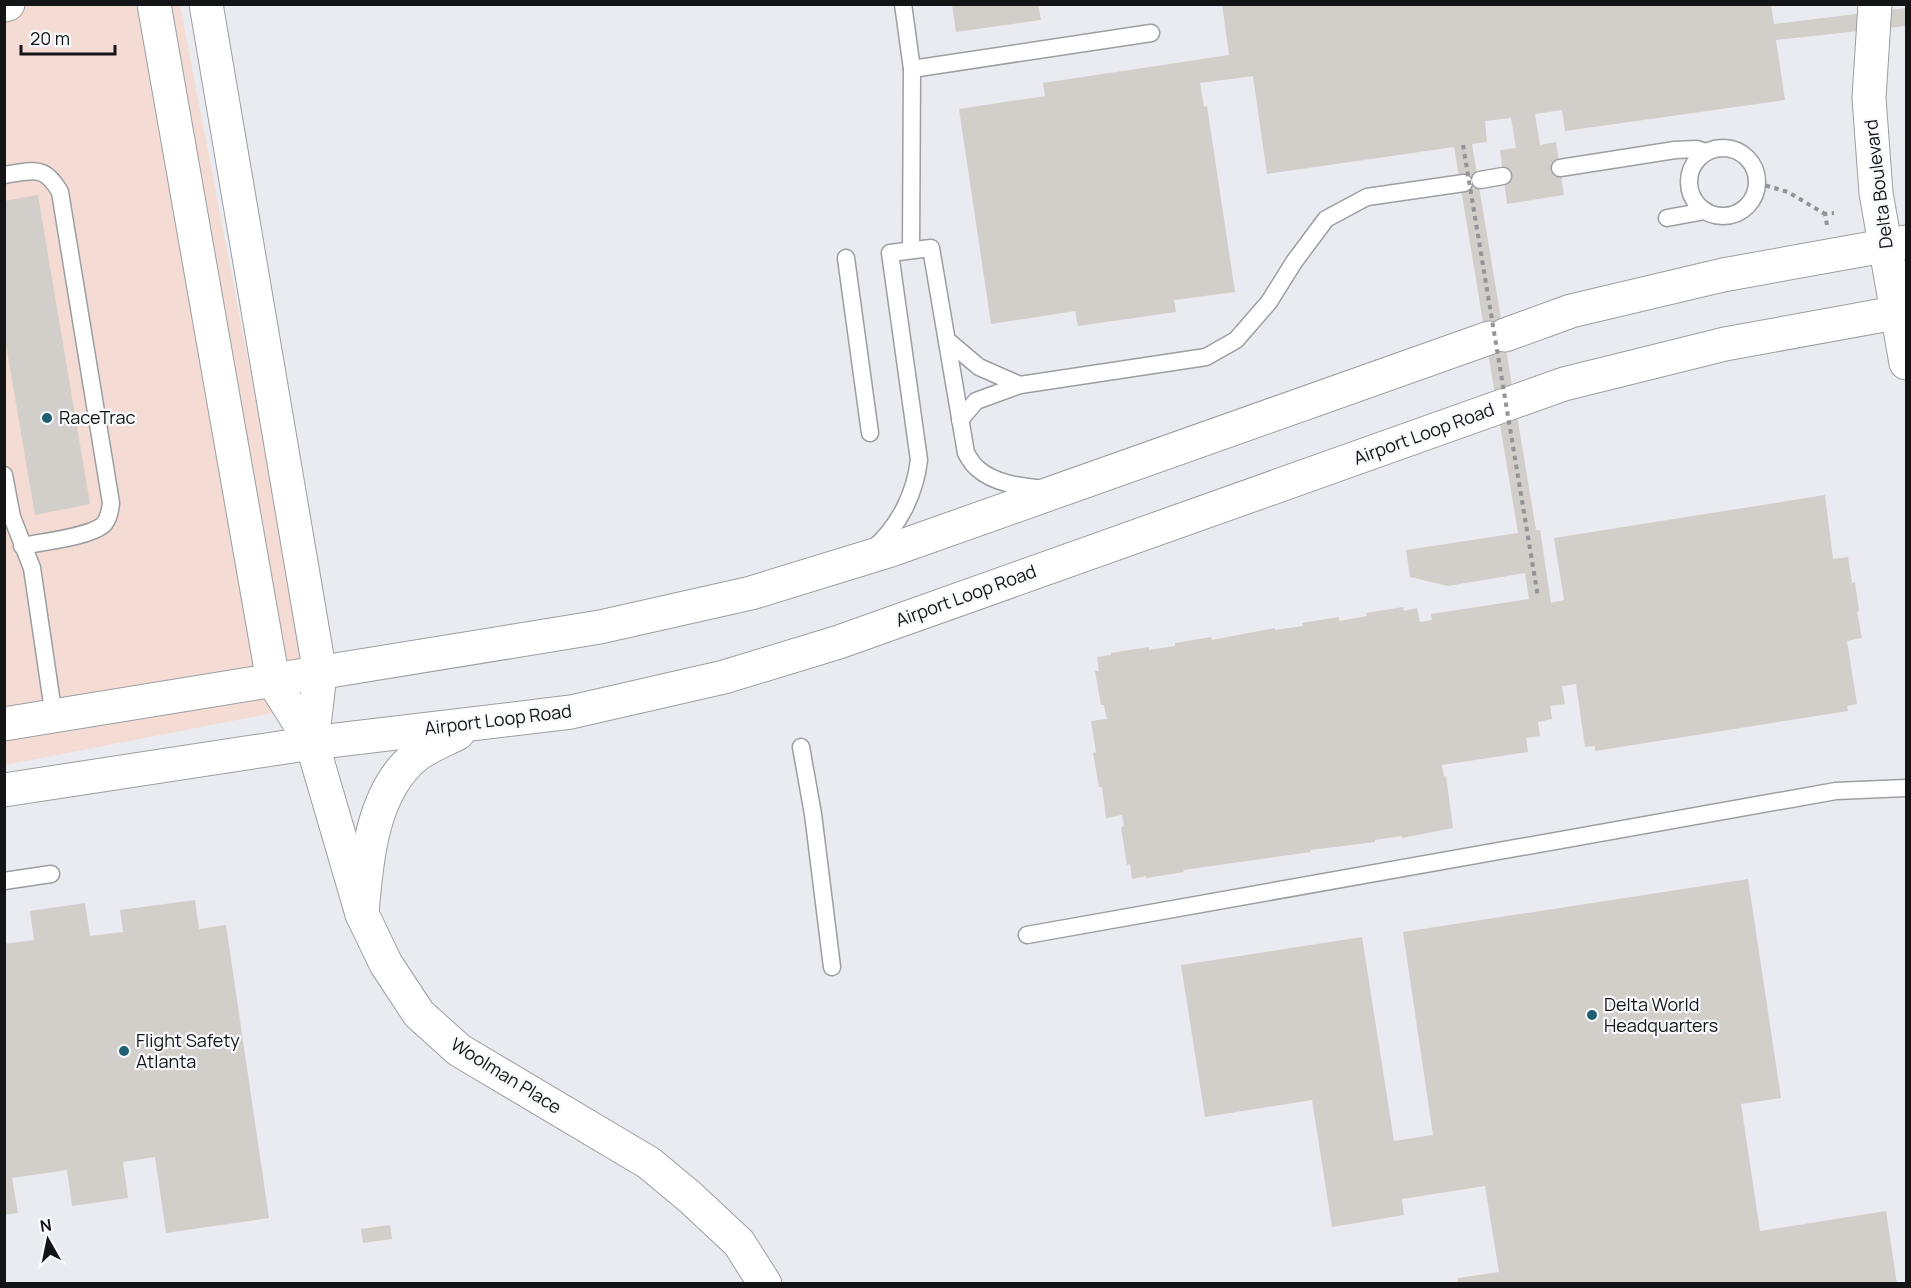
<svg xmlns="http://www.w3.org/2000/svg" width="1911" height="1288" viewBox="0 0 1911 1288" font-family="Manrope,sans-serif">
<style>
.commercial{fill:#f4dbd4}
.building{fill:#d2ceca}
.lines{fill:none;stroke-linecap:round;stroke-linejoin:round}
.service-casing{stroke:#9c9ea2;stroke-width:19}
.minor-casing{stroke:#9c9ea2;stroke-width:35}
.tertiary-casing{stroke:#9c9ea2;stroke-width:35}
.secondary-casing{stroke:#9c9ea2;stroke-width:35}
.motorway-casing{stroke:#9c9ea2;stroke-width:35}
.path{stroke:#929497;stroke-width:4;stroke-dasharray:4.5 4.5;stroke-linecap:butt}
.service{stroke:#fff;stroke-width:16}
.minor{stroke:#fff;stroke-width:33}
.tertiary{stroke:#fff;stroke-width:33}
.secondary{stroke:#fff;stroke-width:33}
.motorway{stroke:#fff;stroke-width:33}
.path-bridge{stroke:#929497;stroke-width:4;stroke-dasharray:4.5 4.5;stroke-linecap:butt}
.poi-dot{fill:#1f5f74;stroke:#f7f9fd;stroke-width:2}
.labels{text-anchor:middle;stroke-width:4.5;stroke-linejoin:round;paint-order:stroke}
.street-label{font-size:18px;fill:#131415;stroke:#f7f9fd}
.poi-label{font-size:18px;fill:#131415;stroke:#f7f9fd;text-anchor:start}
</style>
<rect width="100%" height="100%" fill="#e9ebf0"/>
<path class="commercial" d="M5,5h175l134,700 -309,60z"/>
<g class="building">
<path d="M952,4h86l3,16 -85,12z"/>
<path d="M1222,4h549l3,20 132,-16v18l-130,14 9,60 -220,31 -3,-21 -27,4 5,31 16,-3 8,53 -57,9 -7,-54 16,-2 -5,-30 -26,3 2,21 -15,2 64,386h4l11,73 13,-3 -10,-62 271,-43 8,64 15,-2 4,26 3,-1 4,29 -2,1 5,26 -15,3 10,63 -10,2 1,5 -253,40v-5l-10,1 -9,-63 -14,2 3,18 -15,2 2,13 -14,3 2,14 -14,2 2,14 -86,13 2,12 2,-1 7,52 -51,10v-2l-27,4v2l-65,8 1,2 -128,18 1,2 -38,6v-2l-14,3 -2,-15 -3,1 -6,-38 3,-1 -2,-11 -16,3 -4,-31h-3l-6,-34 3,-1 -5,-31 16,-2 -3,-14h-3l-6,-34h4l-2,-14 14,-2v-2l38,-6v3l26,-4v-3l36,-6 1,3 63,-12v2l28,-4 -1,-3 37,-6v4l28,-5 -1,-3 37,-6 1,4 13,-3 3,14 12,-2 -1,-6 98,-15 -4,-26 -77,13 -38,-9 -4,-27 112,-17 -64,-386 -187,27 -14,-98 -53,7 4,24 3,-1 28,186 -61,8 2,12 -98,14 -3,-15 -84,13 -32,-215 86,-13 -2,-13 186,-28z"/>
<path d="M38,195l52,309 -55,11 -31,-182v-132z"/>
<path d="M1748,879l33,219 -40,6 19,127 126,-20 11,73h-439v-6l41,-6 -14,-86 -83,13 2,16 -72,12 -20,-127 -107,17 -24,-152 181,-28 32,204 39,-6 -30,-203z"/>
<path d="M195,900l4,29 27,-4 43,293 -103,15 -11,-76 -32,5 5,36 -56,8 -5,-36 -55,8 6,35 -14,2v-271l30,-4 -4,-29 55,-8 5,33 33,-4 -3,-22z"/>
<path d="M390,1225l2,14 -29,4 -2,-14z"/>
</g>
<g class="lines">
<defs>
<g id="service">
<path d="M903,4l9,65 -1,181"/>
<path d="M912,69l239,-36"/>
<circle cx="1723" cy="182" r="34"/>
<path d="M1560,168l115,-18 22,-1 9,3"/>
<path d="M4,175c29,-4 40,-11 56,17l51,311c-1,8 -2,16 -8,22 -14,12 -61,17 -81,21"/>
<path d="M1480,180l23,-4"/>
<path d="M1667,218l38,-7"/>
<path d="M846,258l24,175"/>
<path d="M947,340l32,27 41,18"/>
<path d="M960,420l16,-19 44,-16 186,-28 30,-17 33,-38 25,-40 32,-43 41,-22 97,-14"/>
<path d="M4,475l8,42 20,51 22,149"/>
<path d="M873,549c26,-23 42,-55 46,-89l-29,-207 41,-5 35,205c3,5 6,11 11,15 17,16 46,19 67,21"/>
<path d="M801,747l12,67 19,153"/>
<path d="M4,881l47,-7"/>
<path d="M1027,935l809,-144 70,-3"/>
</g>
<path id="minor" d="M1875,4l-6,94 7,95 30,170"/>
<path id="tertiary" d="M312,743l50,171 24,50 33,50 40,36 190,113 42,35 48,45 26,41"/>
<g id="secondary">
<path d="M4,5l4,-1"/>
<path d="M1505,335l66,-24 152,-36 183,-33"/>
<path d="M4,724l596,-97 151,-34 140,-43 598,-212"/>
<path d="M4,790l308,-47 259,-31 153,-35 115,-35 725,-258 161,-40 181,-33"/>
<path d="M362,914c4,-53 10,-124 55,-159 12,-9 28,-15 41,-22"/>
</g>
<g id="motorway">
<path d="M154,4l119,677 39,62"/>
<path d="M206,4l114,670 -8,69"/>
</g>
</defs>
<use href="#service" class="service-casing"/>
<use href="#minor" class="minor-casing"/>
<use href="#tertiary" class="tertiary-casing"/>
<use href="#secondary" class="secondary-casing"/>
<use href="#motorway" class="motorway-casing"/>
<g class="path">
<path d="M1757,183l31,9 37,22"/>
<path d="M1827,225l-2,-11 9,-1"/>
</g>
<use href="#service" class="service"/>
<use href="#minor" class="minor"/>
<use href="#tertiary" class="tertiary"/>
<use href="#secondary" class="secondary"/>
<use href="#motorway" class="motorway"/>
<path class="path-bridge" d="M1463,145l75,452"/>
</g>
<g class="poi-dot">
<circle cx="47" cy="418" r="6"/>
<circle cx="1592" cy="1015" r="6"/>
<circle cx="124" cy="1051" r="6"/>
</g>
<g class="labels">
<g class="street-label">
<text transform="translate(1879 184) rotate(-97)" y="6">Delta Boulevard</text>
<text transform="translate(1424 434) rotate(-20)" y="6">Airport Loop Road</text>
<text transform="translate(966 596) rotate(-20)" y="6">Airport Loop Road</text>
<text transform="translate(498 720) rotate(-7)" y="6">Airport Loop Road</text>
<text transform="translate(506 1076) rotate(32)" y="6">Woolman Place</text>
</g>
<g class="poi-label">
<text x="59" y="424">RaceTrac</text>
<text x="1604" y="1011">Delta World<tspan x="1604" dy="21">Headquarters</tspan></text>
<text x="136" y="1047">Flight Safety<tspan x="136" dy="21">Atlanta</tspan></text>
</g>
</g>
<rect width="1911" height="1288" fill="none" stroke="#131415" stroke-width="12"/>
<g transform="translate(48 1240) rotate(351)" stroke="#f7f9fd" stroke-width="4.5" paint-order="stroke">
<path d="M0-4.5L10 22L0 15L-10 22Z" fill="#131415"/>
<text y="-9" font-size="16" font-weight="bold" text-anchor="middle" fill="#131415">N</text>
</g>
<path d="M21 45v9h94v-9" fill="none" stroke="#131415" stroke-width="3"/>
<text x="30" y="45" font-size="18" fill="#131415" stroke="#f7f9fd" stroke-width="4.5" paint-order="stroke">20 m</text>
</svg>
